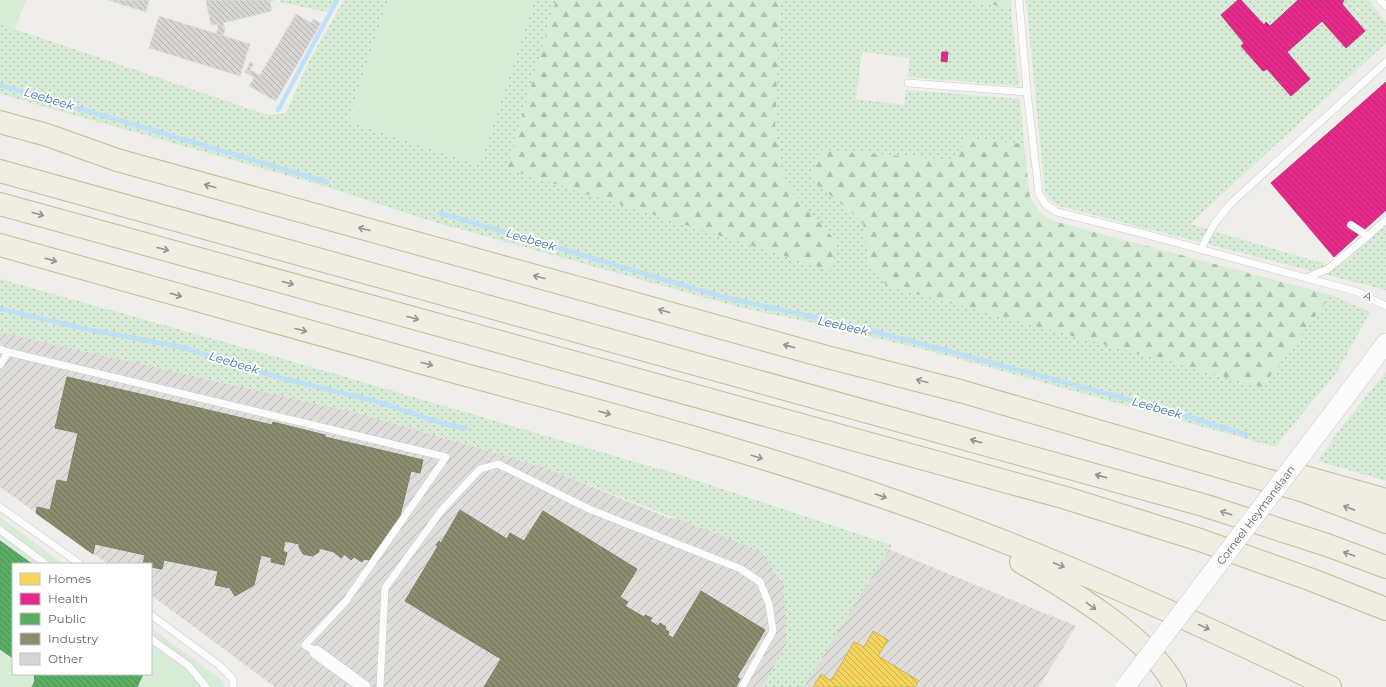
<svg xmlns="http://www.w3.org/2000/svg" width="1386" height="687" viewBox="0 0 1386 687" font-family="Montserrat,sans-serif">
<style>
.industrial{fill:url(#industrial-furrows)}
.grass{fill:url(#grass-dots)}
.forest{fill:url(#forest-firs)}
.pitch{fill:#d8ebd6}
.homes{fill:url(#homes-back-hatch);stroke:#c9b360}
.health{fill:url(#health-back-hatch);stroke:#be3a80}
.public{fill:url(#public-back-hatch);stroke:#5c9863}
.industry{fill:url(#industry-back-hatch);stroke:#7e806c}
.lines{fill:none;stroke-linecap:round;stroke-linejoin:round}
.stream{stroke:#bfe0f9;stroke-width:4.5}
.building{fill:url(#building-back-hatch);stroke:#deddd9}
.lane-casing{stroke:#cbcccc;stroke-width:8}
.street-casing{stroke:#cbcccc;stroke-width:14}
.secondary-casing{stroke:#cacacb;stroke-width:20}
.highway-casing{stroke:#c8b996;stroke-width:24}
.lane{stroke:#fdfcfc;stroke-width:7}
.street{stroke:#fdfcfc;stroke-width:13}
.secondary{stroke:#fdfcfc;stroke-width:19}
.highway{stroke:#f0ede3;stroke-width:22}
.secondary-bridge-casing{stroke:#cacacb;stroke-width:20;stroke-linecap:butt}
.secondary-bridge{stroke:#fdfcfc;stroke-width:19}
.oneway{stroke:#929393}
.labels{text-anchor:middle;stroke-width:4;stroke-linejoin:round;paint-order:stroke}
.street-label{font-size:11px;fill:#5f6368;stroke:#fff}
.water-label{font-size:12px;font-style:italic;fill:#4174aa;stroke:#fff}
</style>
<defs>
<pattern id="industrial-furrows" width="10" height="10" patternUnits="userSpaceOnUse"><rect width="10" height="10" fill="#dfddda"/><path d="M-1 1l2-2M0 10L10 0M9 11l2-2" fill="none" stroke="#b8b7b5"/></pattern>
<pattern id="grass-dots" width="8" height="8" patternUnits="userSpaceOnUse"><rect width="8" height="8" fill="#d8ebd6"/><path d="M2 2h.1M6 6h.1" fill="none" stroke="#b2c2b1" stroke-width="1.8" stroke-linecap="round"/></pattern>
<pattern id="forest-firs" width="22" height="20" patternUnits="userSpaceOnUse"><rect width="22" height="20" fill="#d8ebd6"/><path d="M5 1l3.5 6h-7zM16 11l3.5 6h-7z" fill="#b2c2b1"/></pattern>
<pattern id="homes-back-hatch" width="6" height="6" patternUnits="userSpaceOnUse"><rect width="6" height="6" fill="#f6d55c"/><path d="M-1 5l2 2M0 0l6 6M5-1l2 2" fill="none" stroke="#cab050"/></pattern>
<pattern id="health-back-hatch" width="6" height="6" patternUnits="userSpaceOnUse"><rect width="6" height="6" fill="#e7298a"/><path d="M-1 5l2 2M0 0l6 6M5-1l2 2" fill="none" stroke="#be2775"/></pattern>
<pattern id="public-back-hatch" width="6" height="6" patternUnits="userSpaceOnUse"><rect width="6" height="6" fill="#5aae61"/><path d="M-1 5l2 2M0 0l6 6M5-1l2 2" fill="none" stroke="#4e9154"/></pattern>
<pattern id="industry-back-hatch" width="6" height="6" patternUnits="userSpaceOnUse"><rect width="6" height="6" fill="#8c8c6e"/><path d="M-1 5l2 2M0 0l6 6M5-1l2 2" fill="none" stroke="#70705a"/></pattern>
<pattern id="building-back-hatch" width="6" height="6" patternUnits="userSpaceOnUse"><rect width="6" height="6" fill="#d6d5d3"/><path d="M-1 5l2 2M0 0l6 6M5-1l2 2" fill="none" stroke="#b1b0af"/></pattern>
</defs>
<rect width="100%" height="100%" fill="#efeeea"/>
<path class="industrial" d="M0,332l358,81 185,54 126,51 185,17 222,91 -37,61h-764l-124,-92v-31h-43l-108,-77z"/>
<g class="grass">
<path d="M280,0h54l-7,12 -47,-10z"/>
<path d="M344,0h44l-39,121 131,44 54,-165h22l-49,169 328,71 -51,-57 -9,-54 5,-129h184l47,8 8,78 -111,-9 2,-19 -48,-6 -6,47 48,6 2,-15 114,9 4,45 -56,-6 -16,22 -132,-10 -9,29 52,43 6,41 393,124 69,-92 39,17 -33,60 -51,61 -10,14 -347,-96 -110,-27 -77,-16 -318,-89 -97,-32 -327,-93v-70l268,91 18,-2 23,-52z"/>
<path d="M1026,0h212l-17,15 23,28 -3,3 22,25 4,-2 24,27 19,-17 -23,-27 35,-31 24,27 19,-17 -23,-27 2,-4h24l18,22v21l-196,181 139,41 16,-4 41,-36v65l-327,-84 -9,-6 -5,-8z"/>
<path d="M1241,0h57v1l-28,25 -3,-4 -3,3z"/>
<path d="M0,279l277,78 403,118 212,70 -88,142h-42l24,-43 -2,-58 -24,-35 -217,-84 -185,-54 -358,-81z"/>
<path d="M1386,372v109l-68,-20 21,-31z"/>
</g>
<g class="forest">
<path d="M556,0h224l-5,129 9,53 51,58 -2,31 -326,-102z"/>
<path d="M964,0h47v8z"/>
<path d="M968,138l56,6 6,53 9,15 14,9 278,74 -69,92 -375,-101 -18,-23 -6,-41 -52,-43 9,-29 132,10z"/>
</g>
<g class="pitch">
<path d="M0,0h26l-12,31 -14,-7z"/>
<path d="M388,0h146l-54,165 -131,-44z"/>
<path d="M0,517l63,47h-50v110h138v-46l72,53 1,6h-224z"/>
</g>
<path class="homes" d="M873,631l15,9 -10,16 41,25 -4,6h-102l8,-13 10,7 23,-39 10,5z"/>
<g class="health">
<path d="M1238,0h3l23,25 2,-3 4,4 28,-26h46l-2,4 23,27 -19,17 -24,-27 -35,31 23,27 -19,17 -24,-27 -4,2 -22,-25 3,-3 -23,-28z"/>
<path d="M942,52h6l-1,10 -6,-1z"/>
<path d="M1386,82v128l-52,47 -63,-74z"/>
</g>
<g class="public">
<path d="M0,541l32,23h-19v94l-13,-9z"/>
<path d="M34,674h109l-6,13h-105l3,-6z"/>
</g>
<g class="industry">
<path d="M67,377l205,48 1,-3 52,13v2l98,23 -3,13 -9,-2 -11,45 -31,44 -5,-1 -2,3 -8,-5 -3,3 -7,-6 -3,4 -7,-6 -15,-4v4l-7,4 -9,-2 -4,-7v-3l-14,-3 -2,10 4,2 -3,12 -13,-3 1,-4 -11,-3 -7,30 -19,11 -5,-8 -15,-3 3,-14 -54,-11 -2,9 -11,-2v-3h-8l2,-9 -50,-11 -2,10 -57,-41 1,-6 13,3 7,-30 10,2 11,-49 -23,-5z"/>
<path d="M460,510l47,29 3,-6 14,8 19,-30 94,58 -17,28 8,5 -3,4 19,11 1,-2 7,3 -2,3 8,5 2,-3 6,4 -1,2 4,3 -1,3 5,3 28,-47 64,39 -28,47 3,2 -4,8h-252l17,-28 -96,-58 33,-55 -2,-1 3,-4 2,2z"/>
</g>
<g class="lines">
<g class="stream">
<path d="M0,85l327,97"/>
<path d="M278,110l59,-110"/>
<path d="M440,213l283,84 122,27 88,23 231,62 83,26"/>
<path d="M0,309l86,20 95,18 100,31 98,24 65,22 21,4"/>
</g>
</g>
<g class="building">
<path d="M108,0h41l-3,12z"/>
<path d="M206,0h67v1h-3l2,10 -49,12 2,6 -2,7 -7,-2 2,-6 -1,-4 -6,1z"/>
<path d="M296,14l15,9 2,-4 8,4 -45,78 -27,-15 5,-8 -9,-6 5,-10 4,2 -4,6 10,5z"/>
<path d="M159,16l91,28 -10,32 -91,-28z"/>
</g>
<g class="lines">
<defs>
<g id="lane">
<path d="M1380,0l6,6"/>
<path d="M908,83l119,9 -8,-92"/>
<path d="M1027,92l12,102 7,11 11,7 80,20 221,60 28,14"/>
<path d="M1351,225l17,11 18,-16"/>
<path d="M1201,249l13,-25 16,-20 156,-142"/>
<path d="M1306,278l22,-9 40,-33"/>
<path d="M0,349l8,3"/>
<path d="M0,365l8,-13 438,105 -100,144 -41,44 11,7"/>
<path d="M0,507l80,57"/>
<path d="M0,530l46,34"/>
<path d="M151,615l68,50 14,14v8"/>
<path d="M151,639l38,27 17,21"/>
<path d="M380,687l5,-99 56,-77 39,-42 18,-5 91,45 152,60 19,13 9,22 4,27 -31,56"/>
</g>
<path id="street" d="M316,652l48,35"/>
<path id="secondary" d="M1334,412l52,-69"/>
<g id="highway">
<path d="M0,122l47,13 70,25 710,197 133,34 344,100 82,31"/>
<path d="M0,171l1203,334 124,40 59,22"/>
<path d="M0,204l1066,294 134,42 112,40 74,29"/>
<path d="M0,245c154,44 308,87 462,129 150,40 300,80 447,132 144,51 284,114 421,181"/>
<path d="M1298,475l88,25"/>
<path d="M1021,562c45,26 133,78 154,125"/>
</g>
</defs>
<use href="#lane" class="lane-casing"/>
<use href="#street" class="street-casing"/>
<use href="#secondary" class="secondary-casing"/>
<use href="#highway" class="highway-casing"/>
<use href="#lane" class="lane"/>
<use href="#street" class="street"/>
<use href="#secondary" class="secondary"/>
<use href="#highway" class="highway"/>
<defs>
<g id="secondary-bridge">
<path id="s1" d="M1125,687l209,-275"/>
</g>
</defs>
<use href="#secondary-bridge" class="secondary-bridge-casing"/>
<use href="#secondary-bridge" class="secondary-bridge"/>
</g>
<defs><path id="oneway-shaft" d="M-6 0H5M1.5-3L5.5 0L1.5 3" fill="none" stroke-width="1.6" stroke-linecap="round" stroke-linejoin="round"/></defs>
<g class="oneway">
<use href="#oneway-shaft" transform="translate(210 186) rotate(-165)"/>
<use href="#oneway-shaft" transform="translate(38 214) rotate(15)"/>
<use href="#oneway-shaft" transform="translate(364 229) rotate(-165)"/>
<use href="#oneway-shaft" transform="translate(163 249) rotate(15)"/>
<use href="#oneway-shaft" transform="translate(51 260) rotate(16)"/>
<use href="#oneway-shaft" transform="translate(539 277) rotate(-165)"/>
<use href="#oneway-shaft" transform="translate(288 283) rotate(15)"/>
<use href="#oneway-shaft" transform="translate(176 295) rotate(16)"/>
<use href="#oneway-shaft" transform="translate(664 311) rotate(-165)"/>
<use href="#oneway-shaft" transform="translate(413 318) rotate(15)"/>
<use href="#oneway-shaft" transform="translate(301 330) rotate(15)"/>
<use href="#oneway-shaft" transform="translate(789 346) rotate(-164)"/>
<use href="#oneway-shaft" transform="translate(427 364) rotate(15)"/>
<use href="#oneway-shaft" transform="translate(922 381) rotate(-165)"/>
<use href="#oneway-shaft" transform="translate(605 413) rotate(16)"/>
<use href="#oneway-shaft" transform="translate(976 441) rotate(-164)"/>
<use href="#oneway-shaft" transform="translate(757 457) rotate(17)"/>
<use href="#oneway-shaft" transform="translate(1101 476) rotate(-164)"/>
<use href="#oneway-shaft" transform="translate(881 496) rotate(19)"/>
<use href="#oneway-shaft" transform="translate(1349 508) rotate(-160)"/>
<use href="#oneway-shaft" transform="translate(1226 513) rotate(-162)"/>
<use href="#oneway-shaft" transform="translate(1349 554) rotate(-160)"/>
<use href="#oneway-shaft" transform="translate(1059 565) rotate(22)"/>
<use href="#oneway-shaft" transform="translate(1091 606) rotate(36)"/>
<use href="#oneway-shaft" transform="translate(1204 627) rotate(24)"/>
</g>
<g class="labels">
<g class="street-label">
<text transform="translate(1368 296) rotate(24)" y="4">A</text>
<text dy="4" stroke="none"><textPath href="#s1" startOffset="216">Corneel Heymanslaan</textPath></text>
</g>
<g class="water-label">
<text transform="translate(49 99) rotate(17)" y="4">Leebeek</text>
<text transform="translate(531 240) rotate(17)" y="4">Leebeek</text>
<text transform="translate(843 326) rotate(13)" y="4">Leebeek</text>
<text transform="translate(234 363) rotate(17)" y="4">Leebeek</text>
<text transform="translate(1157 408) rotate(16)" y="4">Leebeek</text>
</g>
</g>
<rect x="12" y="563" width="140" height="112" fill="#ffffff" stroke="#bfc1c3"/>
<rect x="20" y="573" width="20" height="12" fill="#f6d55c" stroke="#bfc1c3"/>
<text x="48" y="583" font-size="12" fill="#5f6368">Homes</text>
<rect x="20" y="593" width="20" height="12" fill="#e7298a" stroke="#bfc1c3"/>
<text x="48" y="603" font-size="12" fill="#5f6368">Health</text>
<rect x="20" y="613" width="20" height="12" fill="#5aae61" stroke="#bfc1c3"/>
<text x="48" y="623" font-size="12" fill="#5f6368">Public</text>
<rect x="20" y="633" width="20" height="12" fill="#8c8c6e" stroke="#bfc1c3"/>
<text x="48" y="643" font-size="12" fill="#5f6368">Industry</text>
<rect x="20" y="653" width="20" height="12" fill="#d6d5d3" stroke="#bfc1c3"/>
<text x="48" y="663" font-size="12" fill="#5f6368">Other</text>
</svg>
